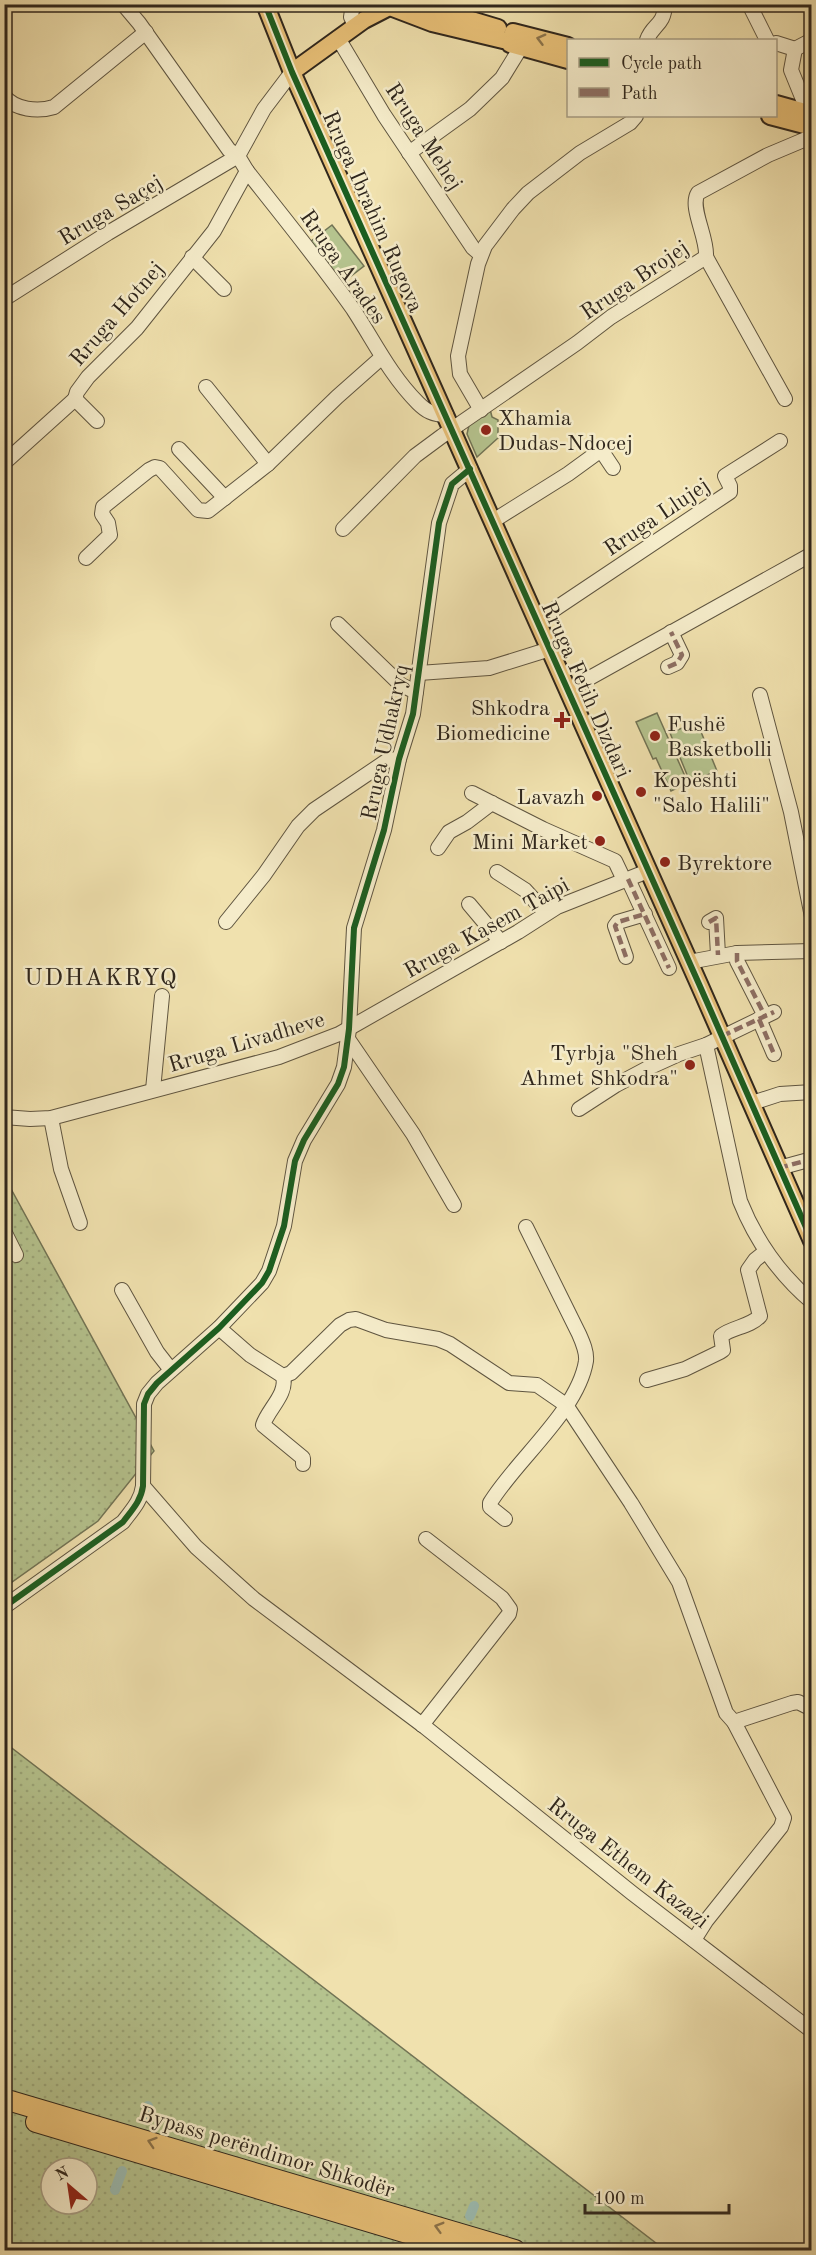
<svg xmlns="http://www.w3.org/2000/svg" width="816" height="2255" viewBox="0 0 816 2255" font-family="'Old Standard TT',serif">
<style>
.green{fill:#b5c38e;stroke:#727455;stroke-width:1.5}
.park{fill:url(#park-dots);stroke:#727455;stroke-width:1.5;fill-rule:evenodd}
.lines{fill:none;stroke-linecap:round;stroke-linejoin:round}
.canal{stroke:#9bbcb2;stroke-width:10}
.minor-casing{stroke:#5f5540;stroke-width:16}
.major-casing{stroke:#2f261c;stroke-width:20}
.highway-casing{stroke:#2f261c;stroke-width:22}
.minor{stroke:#f5ecca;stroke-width:14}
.major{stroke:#e8c077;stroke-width:16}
.highway{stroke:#e8c077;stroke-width:20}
.quiet{stroke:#8d6e63;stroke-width:4.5;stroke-dasharray:9 4.5;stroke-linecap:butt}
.cycleway-casing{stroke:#f5ecca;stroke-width:10}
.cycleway{stroke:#1b5e20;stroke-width:6}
.oneway{stroke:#8c734a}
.poi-dot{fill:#8f2418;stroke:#f5ecca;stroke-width:2}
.labels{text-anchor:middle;stroke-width:5;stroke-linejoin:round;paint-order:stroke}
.street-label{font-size:22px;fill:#2f261c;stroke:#f5ecca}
.poi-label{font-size:22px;fill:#2f261c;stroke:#f5ecca;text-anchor:start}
.neighbourhood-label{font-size:24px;letter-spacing:1.5px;fill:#2f261c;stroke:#f5ecca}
</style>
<defs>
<pattern id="park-dots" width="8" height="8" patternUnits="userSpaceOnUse" patternTransform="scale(1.5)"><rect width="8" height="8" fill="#b5c38e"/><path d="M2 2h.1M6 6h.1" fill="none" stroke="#9ca77a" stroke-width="1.8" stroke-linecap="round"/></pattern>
</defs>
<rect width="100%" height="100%" fill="#f0e1ae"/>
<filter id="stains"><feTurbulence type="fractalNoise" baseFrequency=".00333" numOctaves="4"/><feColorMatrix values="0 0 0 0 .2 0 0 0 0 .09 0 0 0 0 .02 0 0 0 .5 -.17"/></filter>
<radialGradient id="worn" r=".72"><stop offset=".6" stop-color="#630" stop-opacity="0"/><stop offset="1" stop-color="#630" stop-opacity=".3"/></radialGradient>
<g class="green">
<path d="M332,225l32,41 -22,17 -32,-41z"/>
<path d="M490,409l2,8 6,3v18l-21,19 -10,-23 2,-9z"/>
<path d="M657,713l31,70 -17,8 -15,-33 -3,1 -17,-37z"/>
<path d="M697,722l20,49 -27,11 -20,-49z"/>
</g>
<g class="park">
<path d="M4,1176l150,275 -56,70 -93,66z"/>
<path d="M4,1742l661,508h-660zM51,2168h36v36h-36z"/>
</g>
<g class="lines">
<g class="canal">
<path d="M145,2118l3,-12"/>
<path d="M115,2190l7,-19"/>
<path d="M470,2216l4,-10"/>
</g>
<defs>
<g id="minor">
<path d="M123,4l16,19 90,127 9,6 9,15c36,46 73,91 106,138 21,32 37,66 65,94 8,8 15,12 28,12"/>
<path d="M353,4l-2,13 4,9"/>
<path d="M749,4l18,36"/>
<path d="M338,38l46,77 89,133 7,6"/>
<path d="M647,40c6,-17 17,-13 18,-36"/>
<path d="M776,43l19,6"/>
<path d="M4,96c11,14 34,16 50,11l92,-75"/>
<path d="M811,119l-20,-49 4,-21 17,-9"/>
<path d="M409,153l61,-44 32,-31 19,-31"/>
<path d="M192,257l32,32"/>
<path d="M706,257c2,-19 -17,-50 -8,-64l70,-38 38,-16 3,-2 3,-8"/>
<path d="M706,257l79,142"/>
<path d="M4,299l104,-66 130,-77 26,-47 28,-37"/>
<path d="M206,387l62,77"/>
<path d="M481,410l-21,-36 -2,-18 20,-92 7,-18 28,-37 15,-16 52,-40 50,-30 6,-7"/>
<path d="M97,421l-22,-22 2,-7 11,-15 49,-49 77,-97 33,-60"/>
<path d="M179,449l46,49"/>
<path d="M4,463l71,-64"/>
<path d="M493,521l75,-47 33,-24 12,18"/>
<path d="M343,529l72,-73 27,-20 135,-93 34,-26 95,-60"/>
<path d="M86,558l24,-23 -2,-12 -6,-9 1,-7 46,-37 6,-3 5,1 38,42 10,1 60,-47 69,-67 44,-39"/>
<path d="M537,621l193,-129v-6l-5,-10 55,-35"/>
<path d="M338,624l63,61 15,7"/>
<path d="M668,667l9,-4 5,-8 -11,-23"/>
<path d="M419,673l70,-5 61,-19"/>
<path d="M568,690l244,-136"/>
<path d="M760,695l31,117 21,105"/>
<path d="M472,793l71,36 72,32 9,19"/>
<path d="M438,848l11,-16 18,-10 25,-19"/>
<path d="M497,872l28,18 21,23"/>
<path d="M628,879l41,89"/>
<path d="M469,904l32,38"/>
<path d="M226,922l38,-47 34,-49 16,-16 74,-50 11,-1"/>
<path d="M709,922l7,-4 2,37"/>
<path d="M737,953v8l28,55"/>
<path d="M626,957l-11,-31 3,-4 27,-8"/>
<path d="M689,962l48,-9 75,-2"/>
<path d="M759,1019l15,35"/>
<path d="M348,1039l65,95 41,71"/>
<path d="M706,1045l34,156c16,40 39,73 72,101"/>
<path d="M153,1090l9,-94"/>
<path d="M752,1103l28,-9 32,-2"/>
<path d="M579,1109l37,-24 32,-17 31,-14 27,-9 68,-33"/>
<path d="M4,1117l26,2 21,-1 228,-61 60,-23 179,-102 39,-25 91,-36"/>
<path d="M51,1118l10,51 19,54"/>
<path d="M779,1168l33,-9"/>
<path d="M4,1231l12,24"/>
<path d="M122,1290l35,62 14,18"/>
<path d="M219,1328l31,27 33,21 8,-3 49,-48 9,-5 7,-1 30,11 52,9 12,5 59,39 28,2 29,20 65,98 48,79 47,131 8,9 50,96 -3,9 -75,94 -12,19"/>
<path d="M283,1376c5,18 -15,33 -20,49l40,33v6"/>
<path d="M647,1380l38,-11 35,-17 3,-2 -2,-14c11,-9 29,-9 39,-20l-12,-46 7,-10 10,-8"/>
<path d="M143,1486l53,61 58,52 171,128 207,166 180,138"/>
<path d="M505,1519l-15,-12v-4c26,-43 88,-92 96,-142 1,-9 -3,-18 -7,-27l-53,-107"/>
<path d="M4,1607l119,-85c9,-12 18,-21 20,-36l1,-82 4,-10 9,-11 62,-55 43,-45 7,-12 15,-45 11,-65 9,-21 34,-56 6,-17 5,-38 5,-101 30,-98 15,-71 14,-45 26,-191 13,-39 18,-15"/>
<path d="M734,1722l58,-19 6,-1 14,7"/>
<path d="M422,1725l87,-111 1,-5 -8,-11 -76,-59"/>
</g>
<g id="major">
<path d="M265,4l27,68 407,912 113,257"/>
<path d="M418,4l80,24"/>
<path d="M390,7l42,16 71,17"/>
<path d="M513,32l55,14"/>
<path d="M510,44l58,16"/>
<path d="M292,72l72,-52 31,-16"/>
<path d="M776,104l36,10"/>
<path d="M770,116l42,11"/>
</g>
<g id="highway">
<path d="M4,2099l511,151"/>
<path d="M36,2122l428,128"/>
</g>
</defs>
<use href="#minor" class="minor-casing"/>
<use href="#major" class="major-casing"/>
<use href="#highway" class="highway-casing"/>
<use href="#minor" class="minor"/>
<use href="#major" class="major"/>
<use href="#highway" class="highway"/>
<g class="quiet">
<path d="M668,667l9,-4 5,-8 -11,-23"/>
<path d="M628,879l41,89"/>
<path d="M709,922l7,-4 2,37"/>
<path d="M737,953v8l28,55"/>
<path d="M626,957l-11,-31 3,-4 27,-8"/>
<path d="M759,1019l15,35"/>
<path d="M722,1036l52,-24"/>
<path d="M779,1168l33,-9"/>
</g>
<defs>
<g id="cycleway">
<path d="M265,4l27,68 407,912 113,257"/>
<path d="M4,1607l119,-85c9,-12 18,-21 20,-36l1,-82 4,-10 9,-11 62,-55 43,-45 7,-12 15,-45 11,-65 9,-21 34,-56 6,-17 5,-38 5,-101 30,-98 15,-71 14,-45 26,-191 13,-39 18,-15"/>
</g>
</defs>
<use href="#cycleway" class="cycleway-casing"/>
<use href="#cycleway" class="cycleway"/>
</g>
<defs><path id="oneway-chevron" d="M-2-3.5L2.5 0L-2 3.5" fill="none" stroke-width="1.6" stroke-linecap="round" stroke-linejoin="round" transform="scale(1.5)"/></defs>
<g class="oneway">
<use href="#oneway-chevron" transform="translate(541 39) rotate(-165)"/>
<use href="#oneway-chevron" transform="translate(152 2142) rotate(-162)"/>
<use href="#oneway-chevron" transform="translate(439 2227) rotate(-164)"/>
</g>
<g class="poi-dot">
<circle cx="486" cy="430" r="6"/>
<path d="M559 711h6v6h6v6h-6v6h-6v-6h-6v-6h6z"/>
<circle cx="655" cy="736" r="6"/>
<circle cx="641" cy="792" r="6"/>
<circle cx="597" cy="796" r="6"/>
<circle cx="600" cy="841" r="6"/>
<circle cx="665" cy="862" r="6"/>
<circle cx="690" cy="1065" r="6"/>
</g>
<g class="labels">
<g class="street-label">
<text transform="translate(425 136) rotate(57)" y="8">Rruga Mehej</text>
<text transform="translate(110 209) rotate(-31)" y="8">Rruga Saçej</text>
<text transform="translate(374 211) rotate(66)" y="8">Rruga Ibrahim Rugova</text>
<text transform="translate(344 266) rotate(55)" y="8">Rruga Arades</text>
<text transform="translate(634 279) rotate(-34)" y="8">Rruga Brojej</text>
<text transform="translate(116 313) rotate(-49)" y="8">Rruga Hotnej</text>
<text transform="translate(656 516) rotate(-34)" y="8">Rruga Llujej</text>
<text transform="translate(587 689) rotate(66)" y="8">Rruga Fetih Dizdari</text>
<text transform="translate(384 742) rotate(-78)" y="8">Rruga Udhakryq</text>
<text transform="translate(486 927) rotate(-29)" y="8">Rruga Kasem Taipi</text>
<text transform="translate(246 1041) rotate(-17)" y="8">Rruga Livadheve</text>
<text transform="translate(629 1862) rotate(38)" y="8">Rruga Ethem Kazazi</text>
<text transform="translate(267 2151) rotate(17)" y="8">Bypass perëndimor Shkodër</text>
</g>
<g class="poi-label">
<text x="498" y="425">Xhamia<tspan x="498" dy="25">Dudas-Ndocej</tspan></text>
<text x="550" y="715" text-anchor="end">Shkodra<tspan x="550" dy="25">Biomedicine</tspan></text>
<text x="667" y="731">Fushë<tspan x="667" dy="25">Basketbolli</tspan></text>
<text x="653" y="787">Kopështi<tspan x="653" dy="25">"Salo Halili"</tspan></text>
<text x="585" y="804" text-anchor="end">Lavazh</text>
<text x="588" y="849" text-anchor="end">Mini Market</text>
<text x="677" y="870">Byrektore</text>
<text x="678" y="1060" text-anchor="end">Tyrbja "Sheh<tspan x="678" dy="25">Ahmet Shkodra"</tspan></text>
</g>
<g class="neighbourhood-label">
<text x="101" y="985">UDHAKRYQ</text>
</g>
</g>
<rect width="816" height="2255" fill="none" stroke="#f0e1ae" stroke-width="24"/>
<rect x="6" y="6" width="804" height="2243" fill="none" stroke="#2f261c" stroke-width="3"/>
<rect x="12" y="12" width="792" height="2231" fill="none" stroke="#2f261c" stroke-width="1.5"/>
<rect x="567" y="39" width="210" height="78" fill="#f5ecca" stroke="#a69d84" stroke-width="1.5"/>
<rect x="579" y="58" width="30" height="9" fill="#1b5e20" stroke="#a69d84" stroke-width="1.5"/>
<text x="621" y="69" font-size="18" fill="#2f261c">Cycle path</text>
<rect x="579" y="88" width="30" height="9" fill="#8d6e63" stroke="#a69d84" stroke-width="1.5"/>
<text x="621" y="99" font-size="18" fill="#2f261c">Path</text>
<g transform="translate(69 2186) rotate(331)"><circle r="28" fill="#f5ecca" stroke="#a69d84" stroke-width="1.5"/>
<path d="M0-4.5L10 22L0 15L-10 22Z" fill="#8f2418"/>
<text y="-9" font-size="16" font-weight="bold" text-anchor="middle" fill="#2f261c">N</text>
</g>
<path d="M585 2204v9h144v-9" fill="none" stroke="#2f261c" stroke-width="3"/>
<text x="594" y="2204" font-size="18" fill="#2f261c" stroke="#f5ecca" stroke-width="4.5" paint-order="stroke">100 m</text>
<rect width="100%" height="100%" filter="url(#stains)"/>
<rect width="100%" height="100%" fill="url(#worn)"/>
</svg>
